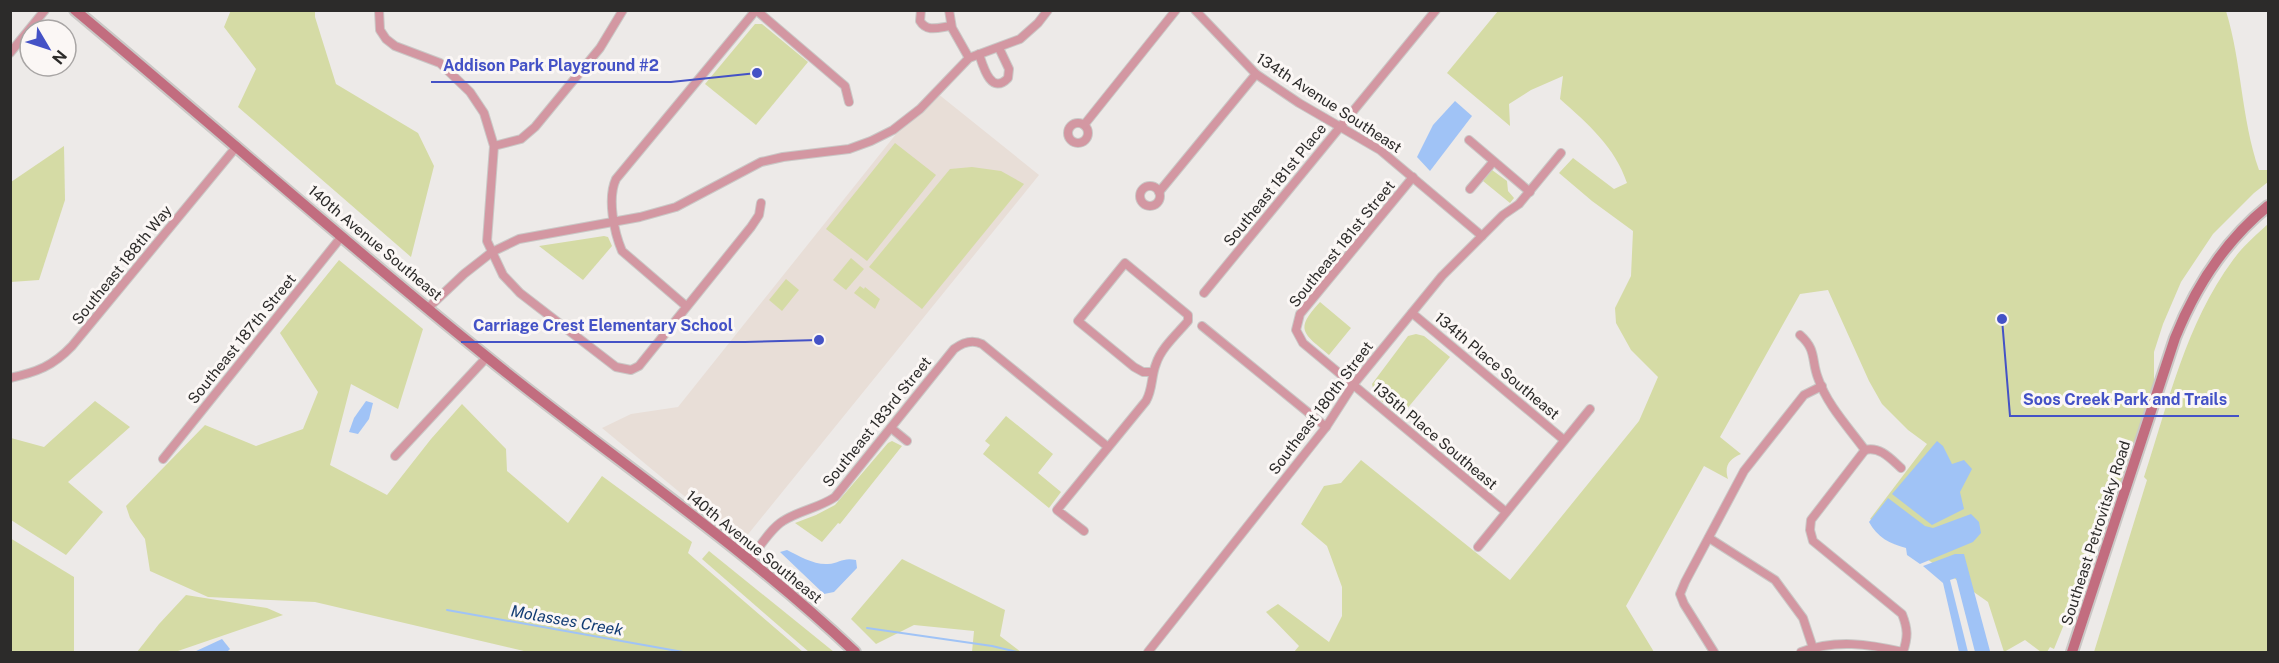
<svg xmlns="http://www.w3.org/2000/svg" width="2279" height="663" viewBox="0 0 2279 663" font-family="'Public Sans',sans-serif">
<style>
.built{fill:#e8ded7}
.green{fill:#d5dba5}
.water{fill:#a0c3f6}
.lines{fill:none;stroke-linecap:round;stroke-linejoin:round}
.stream{stroke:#a0c3f6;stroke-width:2}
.minor-casing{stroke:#cac8c6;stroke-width:10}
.secondary-casing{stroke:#cac8c6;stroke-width:14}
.minor{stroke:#d397a2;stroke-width:8}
.secondary{stroke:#c26d7f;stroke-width:10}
.labels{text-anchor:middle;stroke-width:6;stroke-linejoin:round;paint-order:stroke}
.street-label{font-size:15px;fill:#2c2b2a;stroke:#fbf7f5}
.water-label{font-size:16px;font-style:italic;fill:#123c73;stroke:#fbf7f5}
.leader{fill:none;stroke:#4452c6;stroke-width:2}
.callout-dot{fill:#4452c6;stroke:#fbf7f5;stroke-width:2}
.callout-label{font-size:16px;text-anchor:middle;font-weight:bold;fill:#4452c6;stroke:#fbf7f5;stroke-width:6;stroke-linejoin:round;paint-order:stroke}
</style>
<rect width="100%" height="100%" fill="#edeae8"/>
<path class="built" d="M932,89l107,86 -298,368 -139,-115 29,-14 47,-7z"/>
<g class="green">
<path d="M231,10l84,1v6l21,67 82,49 16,33 -23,91 -173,-150 18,-38 -32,-42z"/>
<path d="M1498,11h728c16,52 15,107 33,159h9v12l-14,11 -41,41 -32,48 -18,42 -9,28v51l-100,246 -4,-2 -3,5h-6l-16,-12 -21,12 -16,-50 -118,-83 57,-75 -19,-14 -26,-26 -13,-23 -41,-91 -28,4 -80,143 21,17c-12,5 -17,12 -13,25l-24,-13 -78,140 28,46h-360l5,-6 -33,-34 12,-8 51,38 13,-26v-29l-15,-41 -26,-22 23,-38 17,-3 20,-23 149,120 129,-159 19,-44 -27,-27 -15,-27 -1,-15 16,-32 2,-45 -41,-30 -33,-28 14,-15 41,31 13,-6c-12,-36 -39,-59 -67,-84l3,-23 -32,14 -22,14 1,22 -63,-53z"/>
<path d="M755,24h7l46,38 -52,63 -51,-41z"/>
<path d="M895,143l41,32 -69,86 -41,-32z"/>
<path d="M64,146l1,54 -26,80 -28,2v-100z"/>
<path d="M972,167l29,4 23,13 -102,125 -53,-42 81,-98z"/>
<path d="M1492,170l15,11 1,10 6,7 -4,5 -27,-22z"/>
<path d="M2268,224v428h-174l53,-172 -3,-3c24,-73 42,-154 89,-217 10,-14 23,-25 35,-36z"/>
<path d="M604,236l4,1 4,9 -29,34 -44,-34z"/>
<path d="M851,258l13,11 -18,21 -13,-10z"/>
<path d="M339,260l84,69 -25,80 -47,-25 -21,81 57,30 44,-56 31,-35 44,45 1,22 61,52 34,-47 90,66 -4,11 115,99h-275l-213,-50 -107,-5 -58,-26 -5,-32 -15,-21 -4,-12 79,-81 51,21 47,-17 15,-37 -38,-59z"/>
<path d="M786,279l13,11 -17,21 -13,-11z"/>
<path d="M860,286l4,3 1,-2 15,12 -5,10 -21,-16z"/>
<path d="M1320,302l31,26 -22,27c-26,-22 -35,-25 -9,-53z"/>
<path d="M1416,334l8,2 26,21 -49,59 -26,-20 -3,-12 36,-48z"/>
<path d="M95,401l35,26 -62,55 35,30 -37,43 -55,-35v-82l33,9z"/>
<path d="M1006,416l47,38 -15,19 23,19 -12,16 -66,-54 7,-9 -5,-4z"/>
<path d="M892,441l10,5 -62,78 -2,-1 -16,19 -27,-19 21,-8 19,-10 53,-62z"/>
<path d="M10,538l64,39v75h-63z"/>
<path d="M709,551l125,101h-25l-107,-93z"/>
<path d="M902,559l103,51 -5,26 21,16h-49l2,-21 -60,-6 -38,19 -25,-25z"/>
<path d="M186,595l81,13 16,7 -108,37h-38l22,-28z"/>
</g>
<g class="water">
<path d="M1455,101l17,15 -42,55 -13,-14 16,-32z"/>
<path d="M366,401l7,2 -4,16 -11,15 -9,-2 5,-14z"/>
<path d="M1937,441l6,5 9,18 12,-4 8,9 -12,23 4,17 -32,16 -40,-31z"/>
<path d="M1888,498l37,28 8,2 38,-14 8,8 2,11 -8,9 -53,22 -13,-9 -1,-7c-16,-4 -29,-11 -37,-26z"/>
<path d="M787,550c12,6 27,15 41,14 12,-1 15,-7 28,-4l1,8 -23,24 -10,2 -44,-42z"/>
<path d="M1955,554h9l26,97 -15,1 -19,-74 -6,2 18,72h-9l-16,-69 -20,-17z"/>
<path d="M222,639l8,10 -3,3h-33z"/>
</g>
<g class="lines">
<g class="stream">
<path d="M447,610l236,42"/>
<path d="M867,628l125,18 25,6"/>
</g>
<defs>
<g id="minor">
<path d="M379,10l1,20 6,9 9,7 45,17 30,29 14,21 10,33 -7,95 16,34 17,18 96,74 15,3 8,-4 112,-139 8,-12 2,-12"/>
<path d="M756,10l89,76 4,16"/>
<path d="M921,10l-1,11c7,12 20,6 31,5"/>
<path d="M949,10l3,18 17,30"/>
<path d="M1195,10l61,64 43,29 81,47 102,86"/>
<path d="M10,53l35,-43"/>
<path d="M979,54c4,12 12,42 29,24l1,-9 -10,-21"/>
<circle cx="1078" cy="133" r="10"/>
<path d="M1084,125l92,-115"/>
<path d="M1469,140l61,52"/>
<path d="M494,146l27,-7 14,-12 65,-79 23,-38"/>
<path d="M1413,177l-113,137 -4,16 7,13 203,169"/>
<circle cx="1150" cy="196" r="10"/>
<path d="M1470,189l23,-27"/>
<path d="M1159,192l97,-118"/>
<path d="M1204,293l232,-283"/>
<path d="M686,306l-64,-55c-8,-19 -15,-53 -6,-72l140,-169"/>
<path d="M428,308l36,-34 28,-22 27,-13 121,-22 36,-10 85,-45 22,-5 66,-8 22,-8 22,-11 27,-21 49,-51 51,-19 18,-16 10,-13"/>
<path d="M1412,313l152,127"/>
<path d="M1202,326l124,101"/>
<path d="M1800,335c17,15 11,25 18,43 9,27 31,50 47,72"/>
<path d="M10,378c27,-6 43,-12 62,-32l165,-200"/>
<path d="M891,428l16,13"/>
<path d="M1865,450l-54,70 -1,10 3,11 89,73c6,15 6,23 1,38"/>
<path d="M1865,450c15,-4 26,9 36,18"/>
<path d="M395,456l92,-99"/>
<path d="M163,459l179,-223"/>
<path d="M1084,531l-27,-21 89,-109c7,-12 5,-25 10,-37 5,-16 21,-30 32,-43v-6l-63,-52 -47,58 56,46 9,5h10"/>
<path d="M1709,538l66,42 28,38 10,30"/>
<path d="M1478,547l112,-138"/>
<path d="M749,561c10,-13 21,-32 34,-40 17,-11 36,-13 52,-24l119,-148c8,-6 18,-10 28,-5l126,103"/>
<path d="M1148,652l178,-225 27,-42 89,-109 61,-61 16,-11 42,-51"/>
<path d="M1714,652l-30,-48 -4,-10 5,-12 59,-111 60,-76 18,-9"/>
<path d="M1801,652c35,-13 67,-8 102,0"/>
</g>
<g id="secondary">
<path d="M75,10c138,115 272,235 412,347 122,99 254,187 368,295"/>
<path d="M2072,652l103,-314c20,-50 51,-98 93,-132"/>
</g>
</defs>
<use href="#minor" class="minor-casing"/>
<use href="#secondary" class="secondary-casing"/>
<use href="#minor" class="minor"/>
<use href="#secondary" class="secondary"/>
</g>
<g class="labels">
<g class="street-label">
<text transform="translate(1329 103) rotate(33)" y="5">134th Avenue Southeast</text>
<text transform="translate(1275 185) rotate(-51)" y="5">Southeast 181st Place</text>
<text transform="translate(375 243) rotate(40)" y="5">140th Avenue Southeast</text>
<text transform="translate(1342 244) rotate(-51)" y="5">Southeast 181st Street</text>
<text transform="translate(122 265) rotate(-51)" y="5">Southeast 188th Way</text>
<text transform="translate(242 339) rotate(-51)" y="5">Southeast 187th Street</text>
<text transform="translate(1497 366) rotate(40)" y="5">134th Place Southeast</text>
<text transform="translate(1321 408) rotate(-53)" y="5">Southeast 180th Street</text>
<text transform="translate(877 422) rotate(-51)" y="5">Southeast 183rd Street</text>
<text transform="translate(1435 436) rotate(40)" y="5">135th Place Southeast</text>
<text transform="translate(2096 533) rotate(-72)" y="5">Southeast Petrovitsky Road</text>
<text transform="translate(754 547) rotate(39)" y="5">140th Avenue Southeast</text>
</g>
<g class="water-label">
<text transform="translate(567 620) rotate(10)" y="6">Molasses Creek</text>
</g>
</g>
<path class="leader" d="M757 73L671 82H431M819 340L745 342H461M2002 319L2010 416H2239"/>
<g class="callout-dot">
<circle cx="757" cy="73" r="6"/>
<circle cx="819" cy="340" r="6"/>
<circle cx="2002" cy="319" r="6"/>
</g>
<g class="callout-label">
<text x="551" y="71">Addison Park Playground #2</text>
<text x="603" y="331">Carriage Crest Elementary School</text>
<text x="2125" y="405">Soos Creek Park and Trails</text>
</g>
<rect width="2279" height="663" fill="none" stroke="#2c2b2a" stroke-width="24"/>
<g transform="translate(48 48) rotate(129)"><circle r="28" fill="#fbf7f5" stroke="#a8a5a4" stroke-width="1.5"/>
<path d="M0-4.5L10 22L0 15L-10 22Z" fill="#4452c6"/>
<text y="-9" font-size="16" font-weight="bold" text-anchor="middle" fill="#2c2b2a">N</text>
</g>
</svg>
